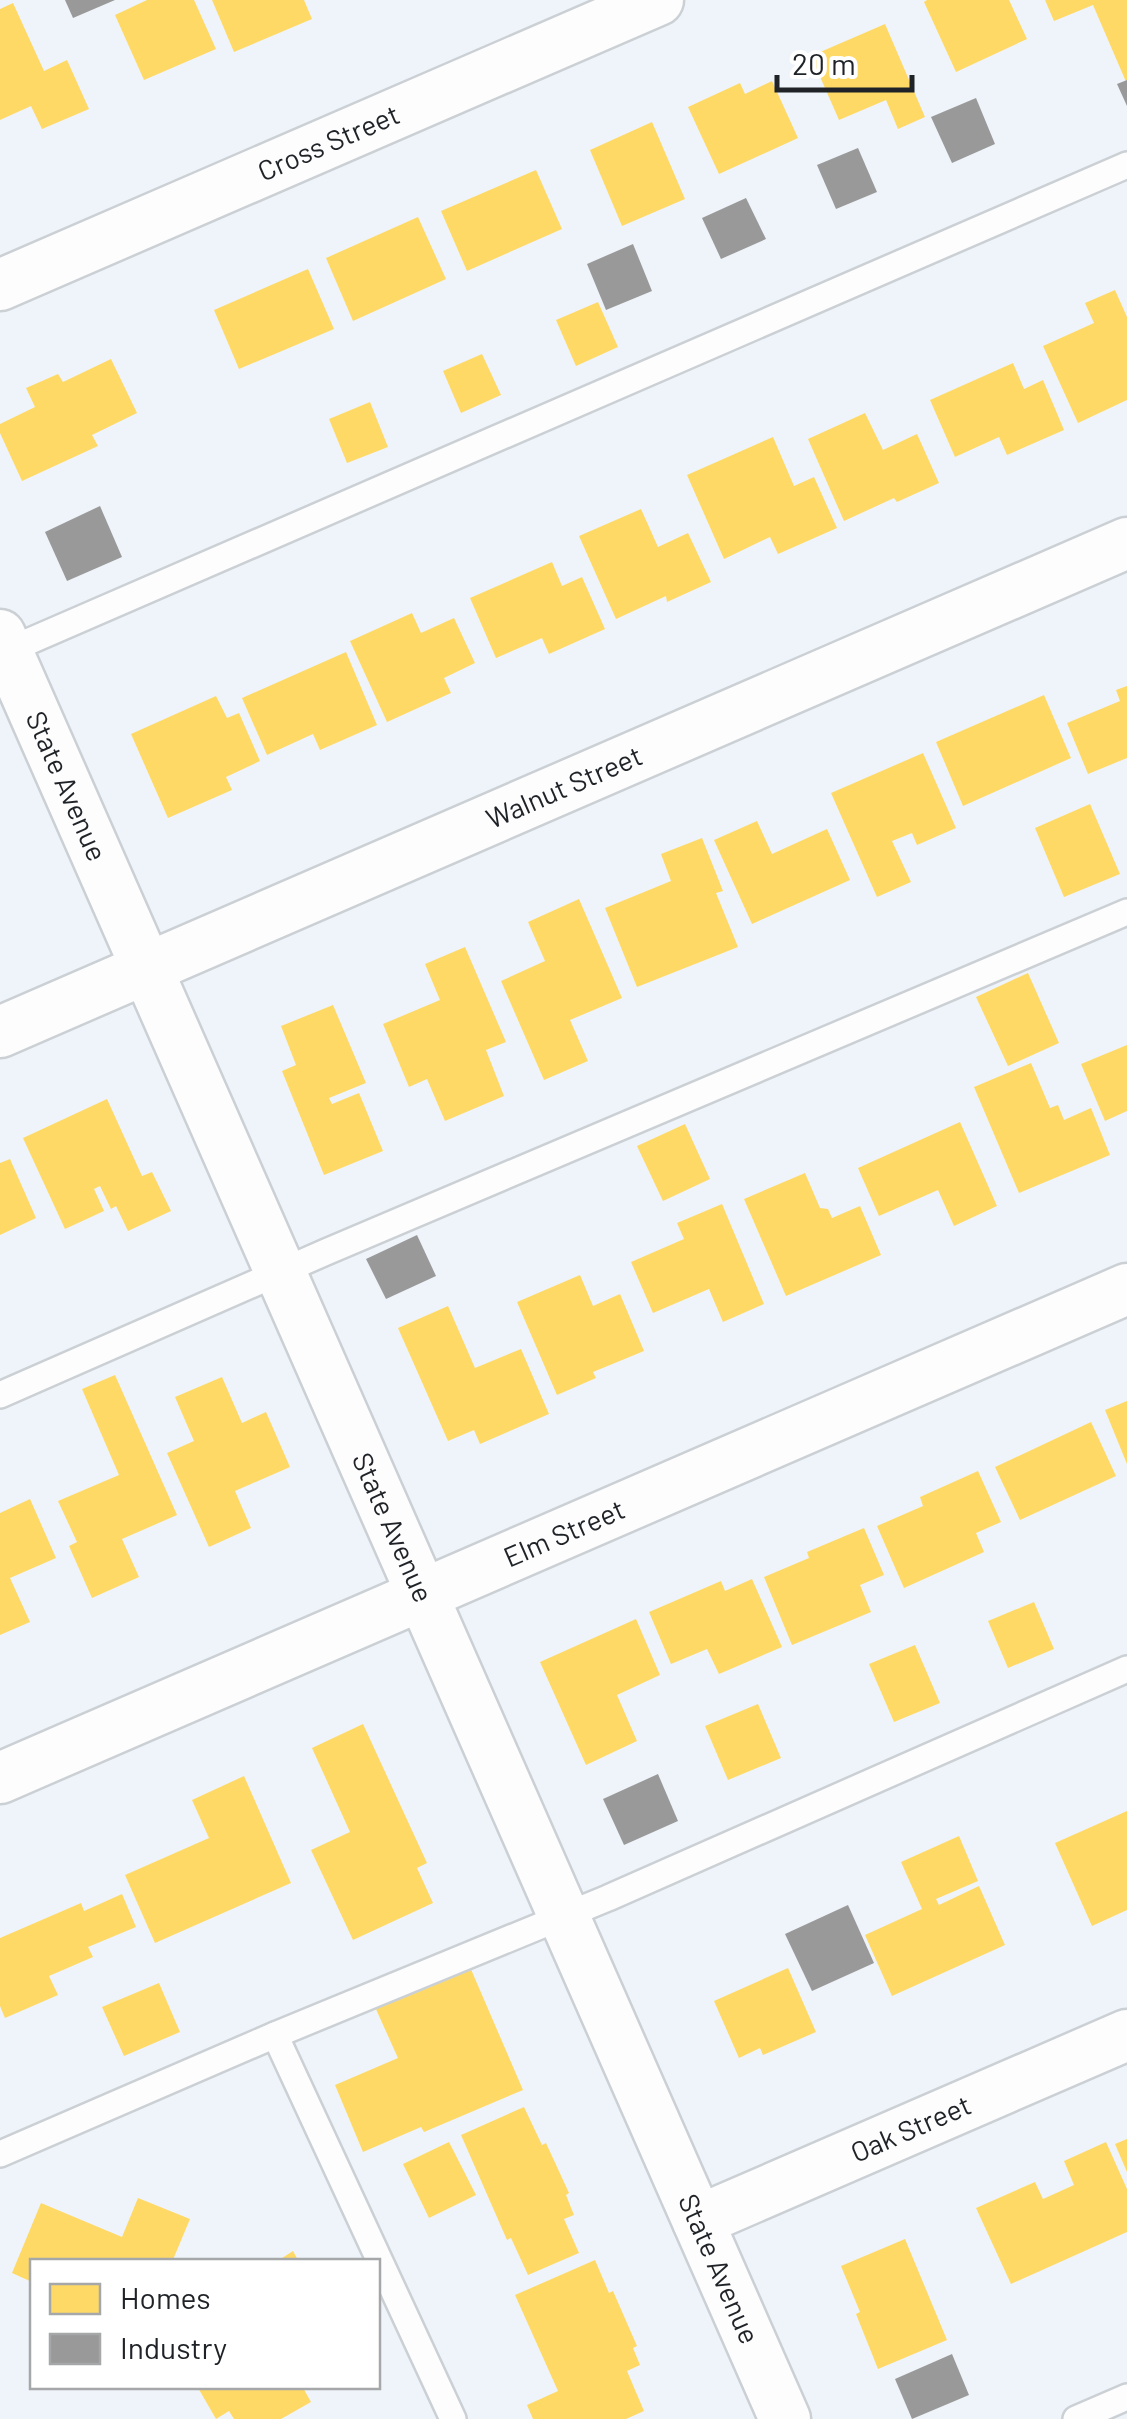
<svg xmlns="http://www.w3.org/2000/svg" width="1127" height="2419" viewBox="0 0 1127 2419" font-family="Barlow,sans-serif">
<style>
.homes{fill:#ffd966}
.industry{fill:#999}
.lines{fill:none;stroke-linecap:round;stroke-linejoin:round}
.service-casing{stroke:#cbd0d5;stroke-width:30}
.minor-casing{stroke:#cbd0d5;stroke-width:55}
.service{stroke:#fdfdfe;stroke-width:25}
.minor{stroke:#fdfdfe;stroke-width:50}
.labels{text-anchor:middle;stroke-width:10;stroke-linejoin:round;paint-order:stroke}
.street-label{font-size:28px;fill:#1f2327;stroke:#fff}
</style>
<rect width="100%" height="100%" fill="#eff4fa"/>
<g class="homes">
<path d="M147,0h47l22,49 -72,31 -29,-65z"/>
<path d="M212,0h92l8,19 -78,33z"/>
<path d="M927,0h82l18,39 -71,33 -32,-70z"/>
<path d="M1045,0h82v84l-34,-79 -39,16z"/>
<path d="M13,3l31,68 23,-11 22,49 -47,20 -11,-23 -31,14v-111z"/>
<path d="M885,24l40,93 -27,12 -12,-29 -47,20 -28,-64z"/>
<path d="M772,81l26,57 -79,36 -31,-67 52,-24 5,11z"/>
<path d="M652,122l33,77 -63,27 -32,-76z"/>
<path d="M536,170l26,59 -95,42 -26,-60z"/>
<path d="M418,217l28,62 -93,42 -27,-63z"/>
<path d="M308,269l26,60 -95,40 -25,-59z"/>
<path d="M1115,290l12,27v83l-49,23 -35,-77 51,-23 -9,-20z"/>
<path d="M598,302l20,45 -42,19 -20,-46z"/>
<path d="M482,354l19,41 -40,18 -18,-42z"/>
<path d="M111,359l26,54 -45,22 6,11 -76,35 -22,-48v-9l35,-17 -9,-19 32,-14 5,8z"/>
<path d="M1013,363l11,26 19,-9 21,50 -57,25 -8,-18 -44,20 -25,-57z"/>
<path d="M370,402l18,45 -41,16 -18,-44z"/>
<path d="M865,413l18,37 34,-16 22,49 -42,19 -3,-4 -50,23 -36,-82z"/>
<path d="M773,437l21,49 20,-9 23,51 -59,26 -8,-17 -46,22 -37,-84z"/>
<path d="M641,509l17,38 30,-14 23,49 -44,20 -1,-6 -50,23 -37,-83z"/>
<path d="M552,562l10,24 20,-9 23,52 -56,25 -7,-16 -46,20 -26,-60z"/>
<path d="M412,613l9,20 33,-15 21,45 -31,15 7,15 -64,29 -37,-81z"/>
<path d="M346,652l31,73 -57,25 -7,-16 -46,21 -25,-57z"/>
<path d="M1127,686v72l-39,16 -21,-51 53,-22 -4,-11z"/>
<path d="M1044,695l27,63 -108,48 -27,-64z"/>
<path d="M216,696l11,22 12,-5 21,48 -34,16 6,13 -64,28 -37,-84z"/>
<path d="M923,753l33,75 -39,17 -5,-12 -20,8 19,41 -34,15 -46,-104z"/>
<path d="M1090,804l30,70 -56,23 -29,-69z"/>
<path d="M757,821l15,33 55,-25 23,51 -98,44 -38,-84z"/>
<path d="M702,838l21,53 -7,2 22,54 -101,40 -32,-79 66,-27 -10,-27z"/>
<path d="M579,899l43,99 -52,22 18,41 -44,19 -43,-99 44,-20 -17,-39z"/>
<path d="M465,947l41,95 -20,8 18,46 -59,25 -18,-42 -18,8 -26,-63 57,-24 -15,-36z"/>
<path d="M1028,973l31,70 -51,23 -32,-69z"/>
<path d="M333,1005l33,78 -37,15 3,6 27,-11 24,58 -59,24 -42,-104 14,-6 -15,-39z"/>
<path d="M1127,1045v66l-22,10 -24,-57z"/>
<path d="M1031,1063l19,45 8,-3 6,15 27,-12 19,47 -91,38 -45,-106z"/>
<path d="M107,1099l35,77 10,-4 19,39 -43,20 -12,-25 -5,3 -11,-23 -6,3 10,22 -39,18 -42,-91z"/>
<path d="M960,1122l37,84 -43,20 -16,-36 -59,26 -21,-48z"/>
<path d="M685,1124l25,55 -47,22 -26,-55z"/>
<path d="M10,1159l26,59 -36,17v-72z"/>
<path d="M805,1173l15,35 8,1 4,9 28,-12 21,49 -95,41 -42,-97z"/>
<path d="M722,1204l42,100 -41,18 -14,-33 -56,24 -22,-51 53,-23 -7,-16z"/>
<path d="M580,1275l13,31 27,-12 24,57 -51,21 3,6 -39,17 -40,-93z"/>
<path d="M448,1306l27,62 46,-19 28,65 -69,30 -6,-14 -26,11 -50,-113z"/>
<path d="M115,1375l62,140 -55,24 17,38 -47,21 -23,-52 8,-4 -19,-41 61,-26 -37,-86z"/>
<path d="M222,1377l20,46 24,-11 24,55 -55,24 16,37 -42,19 -42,-94 27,-12 -19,-44z"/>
<path d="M1127,1401v63l-22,-54z"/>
<path d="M1091,1422l25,54 -96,44 -25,-53z"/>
<path d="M978,1471l23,51 -25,11 8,19 -80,36 -27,-62 46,-20 -3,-9z"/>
<path d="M30,1499l26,59 -46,20 20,44 -30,13v-122z"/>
<path d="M864,1528l20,47 -24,10 11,27 -79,33 -28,-68 45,-19 -2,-6z"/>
<path d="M752,1579l30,68 -63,27 -12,-25 -36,15 -22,-52 72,-31 4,10z"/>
<path d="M1034,1602l20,47 -46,19 -20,-47z"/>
<path d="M636,1619l24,56 -43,20 20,46 -51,24 -46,-103z"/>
<path d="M915,1645l25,58 -46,19 -25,-58z"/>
<path d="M758,1704l23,54 -53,22 -23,-54z"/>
<path d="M363,1724l64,139 -10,5 16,35 -80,37 -42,-90 39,-18 -38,-84z"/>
<path d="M244,1776l47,107 -136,60 -30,-68 84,-37 -17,-38z"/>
<path d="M1127,1811v99l-35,16 -37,-83z"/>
<path d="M959,1836l19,45 -42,18 3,6 40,-19 26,59 -113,51 -27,-61 57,-26 -21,-47z"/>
<path d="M122,1894l14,33 -48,20 5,10 -44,19 9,19 -53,23 -5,-12v-68l81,-35 3,8z"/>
<path d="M470,1967l53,123 -99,42 -3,-5 -58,25 -28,-67 63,-27 -23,-51z"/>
<path d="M788,1968l28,64 -53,23 -3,-7 -21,10 -25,-57z"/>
<path d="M159,1983l21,49 -56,24 -22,-49z"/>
<path d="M524,2107l18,38 4,-2 23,50 -3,2 8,20 -10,4 15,34 -51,22 -17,-37 -4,2 -46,-105z"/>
<path d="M1127,2139v33l-12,-28z"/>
<path d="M449,2142l27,53 -47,23 -26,-54z"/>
<path d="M1106,2142l21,47v43l-116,52 -35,-76 59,-26 8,17 31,-14 -10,-24z"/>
<path d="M138,2198l52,21 -18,43h-140v20l-20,-9 29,-70 81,34z"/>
<path d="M905,2239l42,101 -69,29 -22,-55 4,-2 -19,-46z"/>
<path d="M293,2251l6,11h-23z"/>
<path d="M595,2260l14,33 4,-2 24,55 -4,2 7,17 -13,6 17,40 -18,8h-93l-6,-14 31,-14 -43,-96z"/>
<path d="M197,2386h105l9,16 -30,17h-47l-5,-8 -13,8z"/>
</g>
<g class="industry">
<path d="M65,0h50l-42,18z"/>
<path d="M1127,80v26l-10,-22z"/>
<path d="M976,98l19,46 -43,19 -21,-46z"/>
<path d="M858,148l19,44 -41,17 -19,-44z"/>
<path d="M746,198l20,41 -45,20 -19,-41z"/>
<path d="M633,244l19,47 -46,19 -19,-46z"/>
<path d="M100,506l22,51 -55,24 -22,-49z"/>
<path d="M417,1235l19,41 -50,23 -20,-40z"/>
<path d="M658,1774l20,47 -54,24 -21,-46z"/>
<path d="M848,1905l26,58 -62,28 -27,-57z"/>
<path d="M952,2354l17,41 -57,24 -17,-40z"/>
</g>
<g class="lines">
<defs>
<g id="service">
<path d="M0,654l1127,-489"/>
<path d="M0,1395l326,-143 801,-340"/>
<path d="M275,2035l178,384"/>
<path d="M0,2154l275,-119 333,-137 519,-229"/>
<path d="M1076,2419l51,-22"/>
</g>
<g id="minor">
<path id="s1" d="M0,285l658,-285"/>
<path id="s2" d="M0,635l785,1784"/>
<path id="s3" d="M0,1032l1127,-489"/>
<path id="s4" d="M0,1778l1127,-489"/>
<path id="s5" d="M698,2221l429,-186"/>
</g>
</defs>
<use href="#service" class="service-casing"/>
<use href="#minor" class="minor-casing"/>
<use href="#service" class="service"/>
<use href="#minor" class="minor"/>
</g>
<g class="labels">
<g class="street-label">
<text dy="10" stroke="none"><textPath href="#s1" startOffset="358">Cross Street</textPath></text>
<text dy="10" stroke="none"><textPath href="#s2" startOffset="165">State Avenue</textPath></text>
<text dy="10" stroke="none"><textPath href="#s3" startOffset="615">Walnut Street</textPath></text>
<text dy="10" stroke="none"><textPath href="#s2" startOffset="975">State Avenue</textPath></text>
<text dy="10" stroke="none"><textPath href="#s4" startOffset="615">Elm Street</textPath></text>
<text dy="10" stroke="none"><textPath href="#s5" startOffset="232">Oak Street</textPath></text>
<text dy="10" stroke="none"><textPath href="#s2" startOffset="1785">State Avenue</textPath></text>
</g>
</g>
<rect x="30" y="2259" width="350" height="130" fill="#ffffff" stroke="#a5a7a9" stroke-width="2.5"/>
<rect x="50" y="2284" width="50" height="30" fill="#ffd966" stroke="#a5a7a9" stroke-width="2.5"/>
<text x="120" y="2309" font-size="30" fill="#1f2327">Homes</text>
<rect x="50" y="2334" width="50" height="30" fill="#999999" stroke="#a5a7a9" stroke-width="2.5"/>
<text x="120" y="2359" font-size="30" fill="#1f2327">Industry</text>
<path d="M777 75v15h135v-15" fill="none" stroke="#1f2327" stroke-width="5"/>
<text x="792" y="75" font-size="30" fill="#1f2327" stroke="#ffffff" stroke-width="8" paint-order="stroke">20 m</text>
</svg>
